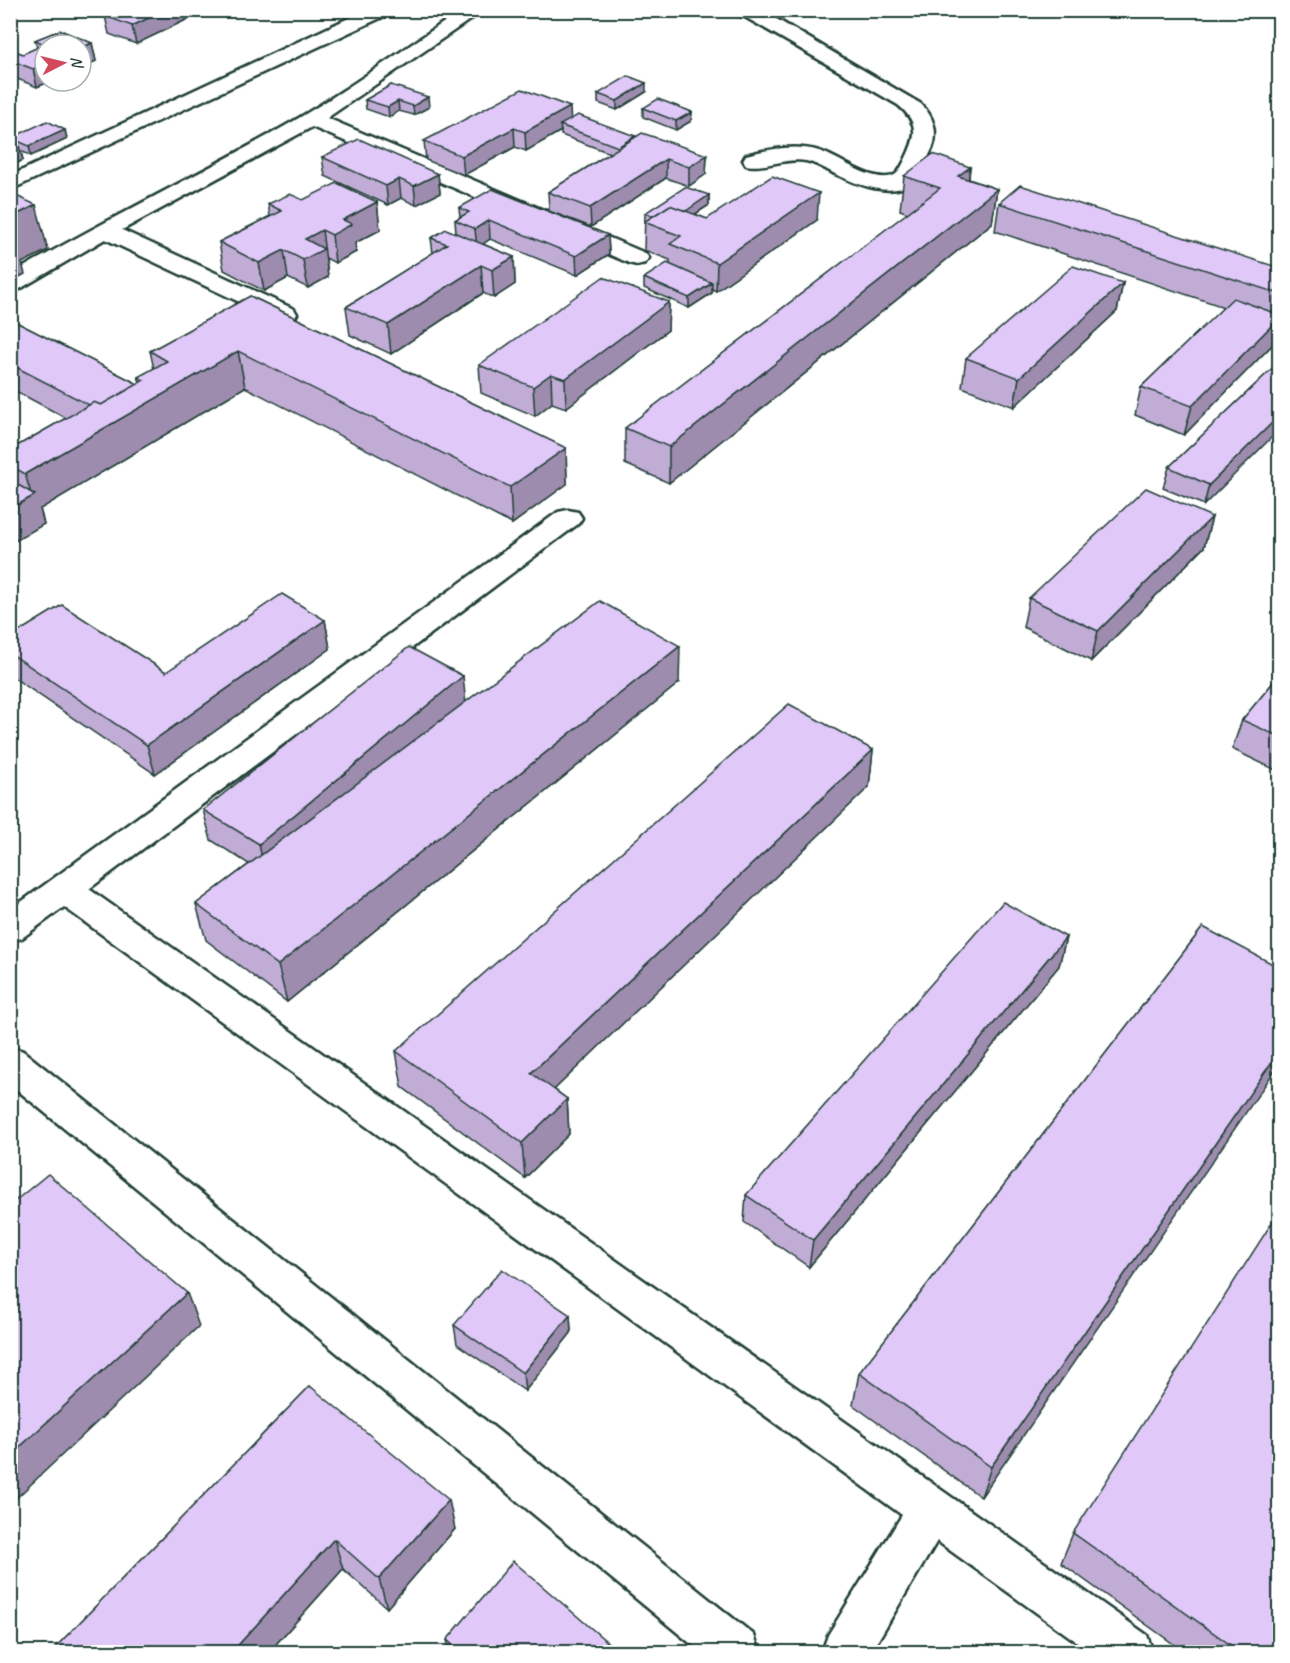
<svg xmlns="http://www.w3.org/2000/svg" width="1290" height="1663" viewBox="0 0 1290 1663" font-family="Caveat,sans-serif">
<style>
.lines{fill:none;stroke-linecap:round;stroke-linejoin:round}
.minor-casing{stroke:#1f3d34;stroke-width:5}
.minor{fill:#fff;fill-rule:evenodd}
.wall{fill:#c1acd5;stroke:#1f3d34;stroke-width:1.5}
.shaded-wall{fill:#9d8cae;stroke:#1f3d34;stroke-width:1.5}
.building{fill:#e0c8f8;stroke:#1f3d34;stroke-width:1.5}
</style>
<rect width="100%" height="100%" fill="#fff"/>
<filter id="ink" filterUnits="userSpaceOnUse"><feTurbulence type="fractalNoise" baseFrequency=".0167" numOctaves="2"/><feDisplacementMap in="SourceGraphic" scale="12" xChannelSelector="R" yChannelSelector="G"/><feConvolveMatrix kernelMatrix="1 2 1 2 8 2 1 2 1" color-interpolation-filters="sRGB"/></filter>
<g filter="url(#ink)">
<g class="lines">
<defs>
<g id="minor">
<path d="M366,10h25l-2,4 -379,176v-14z"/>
<path d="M462,10h22l-157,108 318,135 4,5 -4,5 -8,2 -8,-2 -317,-136 -190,103 172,79 3,5 -3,5 -9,2 -9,-2 -171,-80 -87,51 -8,2v-17c86,-50 174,-93 261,-141 66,-36 128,-82 191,-124z"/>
<path d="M732,10h29l160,94c12,12 18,28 11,45 -5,10 -10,25 -18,32 -22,19 -57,3 -79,-7 -9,-5 -19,-11 -29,-13 -20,-4 -41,8 -60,4l-3,-5 3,-5c24,-6 49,-11 73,-4 22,7 46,28 69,26 10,-1 12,-8 16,-15 12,-24 17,-38 -6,-57l-153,-88 -11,-3z"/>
<path d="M568,510l10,2 4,6 -4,6 -489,365 1058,746 6,17h-62l-154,-111 -66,111h-49l6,-17 74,-120 -838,-608 -42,31 -12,4v-32l548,-398z"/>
<path d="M10,1047l13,4 731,584 6,17h-59l-691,-568z"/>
</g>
</defs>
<use href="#minor" class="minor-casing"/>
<use href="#minor" class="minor"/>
</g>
<g class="wall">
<path d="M105,16l83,3 -52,25 -27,-10z"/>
<path d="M60,30l32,13 4,18 -15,7v-23h-36v36h6l-14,6 -27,-11v-20l8,-4 5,2 14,-6 -2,-8z"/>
<path d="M391,85l38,22 -15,8 -15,-4 -10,6 -23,-8 -1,-9z"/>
<path d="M646,92l-29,18 -19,-7v-9z"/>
<path d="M643,108l49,4 -1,9 -15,9 -33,-13z"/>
<path d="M571,119l136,36 -1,19 -17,12 -23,-8 -75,49 -42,-16 -1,-19 62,-39 -49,-18v-4l-35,20 -11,-4 -51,28 -38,-15 -2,-19z"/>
<path d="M65,130l2,9 -36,17 -10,-5 2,9 -13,7 1,-29z"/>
<path d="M322,157l116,17 2,19 -24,12 -15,-7 -13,7 -63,-29z"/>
<path d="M970,167l-1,12 28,10 -5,34 -323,260 -44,-19v-36l283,-215 -8,-3 4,-34z"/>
<path d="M709,195v10l-14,9 12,5 110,1 -101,71 -4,-2v4l-23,15 -45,-20v-10l26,-14v-4l-26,-10 1,-37z"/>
<path d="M303,200l74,2 3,28 -25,13 1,9 -21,11 -9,-5 2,19 -20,11 -20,-10 -24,13 -40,-21 -5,-28 51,-26 -2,-12z"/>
<path d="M999,203l281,65v54l-7,22 -89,91 -49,-20 6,-28 83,-80 -229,-76z"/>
<path d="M459,208l149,27 1,19 -32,21 -87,-36 -7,5 31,13 1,27 -21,14 -11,-5 -92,61 -41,-19 -4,-28 87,-54 -2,-15 25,-5 -1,-13 5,-3z"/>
<path d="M1123,283l-6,28 -103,96 -52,-20 4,-29z"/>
<path d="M250,296l316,152 1,36 -55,40 -267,-137 -205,122 4,15 -34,20v-94l56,-32 -56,-30v-69l128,65 2,-2 -2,-5 16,-8 -4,-18z"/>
<path d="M669,302l-1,28 -102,78 -14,-5 -17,13 -54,-23 -2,-28z"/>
<path d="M1280,361l-76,144 -41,-17 6,-21z"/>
<path d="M1212,517l-8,30 -113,114 -68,-34 6,-29z"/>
<path d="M325,620l5,29 -175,125 -145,-99v-38l156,35z"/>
<path d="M1280,674v98l-48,-23 10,-29z"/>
<path d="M679,683l-392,319 -81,-62 -10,-36 53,-40 -38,-24 -8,-30 262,-108z"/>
<path d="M873,750l-4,37 -315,302 13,10 2,35 -44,44 -123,-91 -6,-36z"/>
<path d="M1203,927l-222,570 -128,-92 6,-32z"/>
<path d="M1066,937l-7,29 -250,301 -65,-45 2,-27z"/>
<path d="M570,1315l1,18 -46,58 -68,-47 -3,-19z"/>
<path d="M310,1386l145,143 -68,79 -44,-39 -75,84h-218z"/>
<path d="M1073,1533l207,120h-94l-125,-90z"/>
<path d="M447,1640l173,13h-170z"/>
</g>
<g class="shaded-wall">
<path d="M165,10h21l2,9 -52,25 -4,-18z"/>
<path d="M92,43l4,18 -15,7v-20z"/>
<path d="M45,64v17h6l-14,6 -4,-18z"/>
<path d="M646,83v9l-29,18v-9z"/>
<path d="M428,97l1,10 -15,8 -1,-9z"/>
<path d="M398,101l1,10 -10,6 -1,-10z"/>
<path d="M570,107l1,19 -11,-1 1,6 -35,20 -1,-19z"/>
<path d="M692,112l-1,9 -15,9v-9z"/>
<path d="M514,128l1,19 -51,28 -2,-19z"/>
<path d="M65,130l2,9 -36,17 -2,-10z"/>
<path d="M18,142l5,18 -13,7v-21z"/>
<path d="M707,155l-1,19 -17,12v-19z"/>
<path d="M666,159v19l-75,49 -1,-19z"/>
<path d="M970,167l-4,34 -8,-25z"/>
<path d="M438,174l2,19 -24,12 -2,-19z"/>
<path d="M399,179l2,19 -13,7 -2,-19z"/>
<path d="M997,189l-5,34 -323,260v-36z"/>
<path d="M819,193l-2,27 -101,71 1,-28z"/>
<path d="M709,195v10l-41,27v-10z"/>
<path d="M377,202l3,28 -25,13 1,9 -21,11 -3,-28 11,-15z"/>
<path d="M36,205l12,45 -26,13 3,11 -15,8v-64z"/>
<path d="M489,220l1,19 -13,9 -2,-19z"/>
<path d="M322,230l6,47 -20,11 -5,-28 2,-21z"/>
<path d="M608,235l1,19 -32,21 -1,-19z"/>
<path d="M284,250l4,28 -24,13 -5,-28z"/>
<path d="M514,257l1,27 -21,14 -2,-28z"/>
<path d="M481,265l2,28 -92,61 -3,-29z"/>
<path d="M712,283v10l-23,15v-10z"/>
<path d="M1123,283l-6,28 -103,96 5,-29z"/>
<path d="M669,302l-1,28 -102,78 -1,-29z"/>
<path d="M1280,307v15l-7,22 -89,91 8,-29 83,-84z"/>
<path d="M238,351l7,36 -205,122 4,15 -34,20v-35l22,-12 -7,-23z"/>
<path d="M551,374l1,29 -17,13 -2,-29z"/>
<path d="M1280,415v14l-76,76 5,-20z"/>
<path d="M566,448l1,36 -55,40 -2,-37z"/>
<path d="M1212,517l-8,30 -113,114 7,-30z"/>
<path d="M325,620l5,29 -175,125 -8,-29z"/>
<path d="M680,646l-1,37 -392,319 -9,-37z"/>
<path d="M463,676l3,29 -201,169 -6,-30z"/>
<path d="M873,750l-4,37 -335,322 -3,-36z"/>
<path d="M1066,937l-7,29 -250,301 4,-27z"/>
<path d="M1280,1050v13l-299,434 10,-30z"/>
<path d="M567,1099l2,35 -44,44 -3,-35z"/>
<path d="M187,1293l12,33 -189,178v-48z"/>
<path d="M570,1315l1,18 -46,58 -2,-18z"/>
<path d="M449,1500l6,29 -68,79 -8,-29z"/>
<path d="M334,1539l9,30 -75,84h-37z"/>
</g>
<g class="building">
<path d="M118,10h47l-33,16 -27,-10z"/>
<path d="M60,30l32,13 -11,5v-3h-36v19l-12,5 -23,-9v-4l8,-4 5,2 22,-10 -10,-4z"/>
<path d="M628,76l18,7 -29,18 -19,-7z"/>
<path d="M391,85l37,12 -15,9 -15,-5 -10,6 -23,-7z"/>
<path d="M522,89l48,18 -45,25 -11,-4 -52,28 -38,-15z"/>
<path d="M658,99l34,13 -16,9 -33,-13z"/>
<path d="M578,115l57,21 -17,11 -58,-22z"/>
<path d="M47,121l18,9 -36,16 -18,-8z"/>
<path d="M642,133l65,22 -18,12 -23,-8 -76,49 -42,-16z"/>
<path d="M10,138l8,4 -8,4z"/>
<path d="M359,139l79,35 -24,12 -15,-7 -13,7 -64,-29z"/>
<path d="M933,154l37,13 -12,9 39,13 -328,258 -44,-19 315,-240 -36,-12z"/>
<path d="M772,176l47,17 -102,70 -47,-19 11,-8 -37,-14 26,-17 37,14z"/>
<path d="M337,183l40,19 -34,18 9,4 -20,11 -10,-5 -17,9 19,10 -21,11 -19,-10 -25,13 -40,-21 63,-31 -14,-7 22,-10 13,6z"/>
<path d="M1020,185l260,83v26l-281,-91z"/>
<path d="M685,187l24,8 -23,16 -16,-6 -17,11 -8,-3z"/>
<path d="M492,189l116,46 -32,21 -87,-36 -14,9 -20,-9 14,-8 -10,-4z"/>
<path d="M10,193l26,12 -26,13z"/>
<path d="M446,229l68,28 -22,13 -11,-5 -93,60 -42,-18 101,-63 -16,-6z"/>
<path d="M667,263l45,20 -23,15 -45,-20z"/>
<path d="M1073,266l50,17 -104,95 -53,-20z"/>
<path d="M603,277l66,25 -104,77 -14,-5 -18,13 -54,-22z"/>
<path d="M250,296l316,152 -56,39 -272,-136 -213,123 -15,-9v-15l84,-48 7,3 43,-25 -6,-3 29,-16 -17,-10z"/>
<path d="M1233,298l47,17v2l-88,89 -51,-19z"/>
<path d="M10,319l128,65 -37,21 -7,-3 -5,3 -79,-41z"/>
<path d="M1280,361v54l-71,70 -40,-18z"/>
<path d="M10,480l25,15 -25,14z"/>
<path d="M1146,488l66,29 -114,114 -69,-33z"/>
<path d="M282,594l43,26 -178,125 -137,-92v-16l52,-32 104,67z"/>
<path d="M600,601l80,45 -402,319 -82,-61z"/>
<path d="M409,647l54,29 -204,168 -56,-34z"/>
<path d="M1280,674v63l-38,-17z"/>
<path d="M789,704l84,46 -342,323 36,26 -45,44 -126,-92z"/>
<path d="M1003,902l63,35 -253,303 -67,-45z"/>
<path d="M1203,927l77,41v82l-289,417 -132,-94z"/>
<path d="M48,1174l139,119 -177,163v-251z"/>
<path d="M1280,1210v443h-38l-169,-120z"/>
<path d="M502,1269l68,46 -47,58 -69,-48z"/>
<path d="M310,1386l139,114 -70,79 -45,-40 -103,114h-181z"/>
<path d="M513,1561l107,92h-158l-15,-13z"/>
</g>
</g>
<rect width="1290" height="1663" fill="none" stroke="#fff" stroke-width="36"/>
<rect x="18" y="18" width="1254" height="1627" fill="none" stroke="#1f3d34" stroke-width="2" filter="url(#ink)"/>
<g transform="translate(63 63) rotate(83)"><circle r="28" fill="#ffffff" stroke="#a5b1ae" stroke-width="1.5"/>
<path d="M0-4.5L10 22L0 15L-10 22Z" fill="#d1495b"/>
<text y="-9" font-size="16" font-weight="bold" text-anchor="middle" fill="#1f3d34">N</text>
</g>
</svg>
